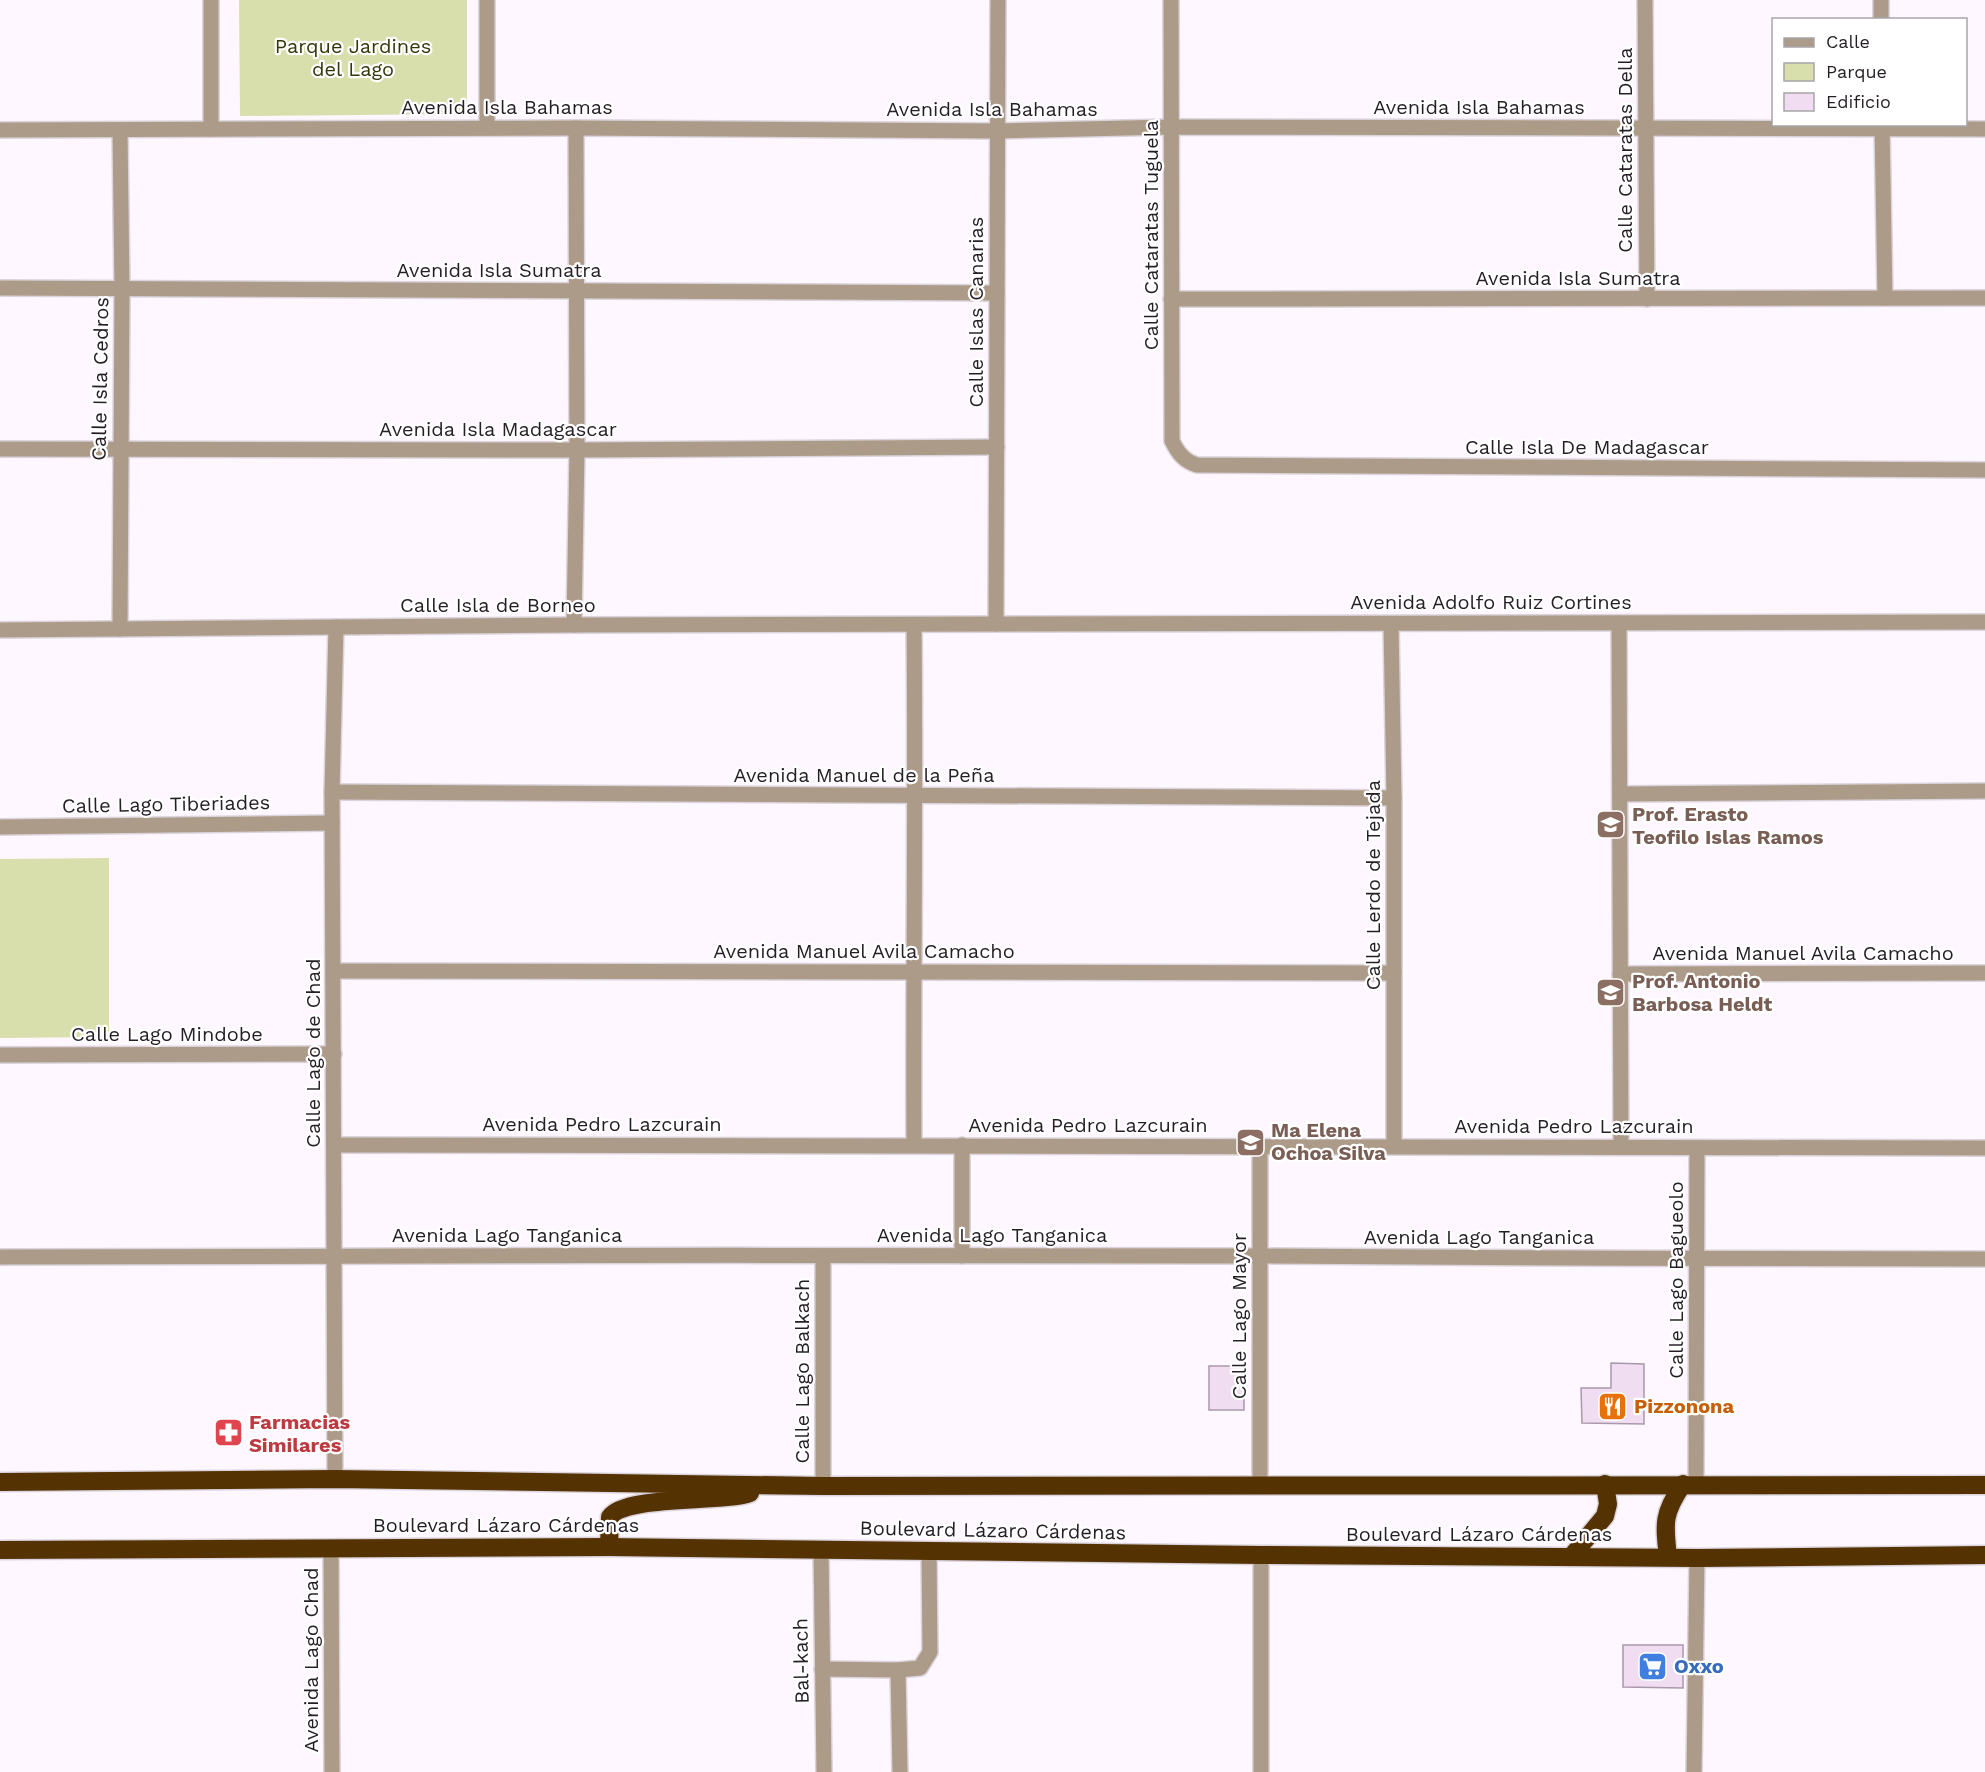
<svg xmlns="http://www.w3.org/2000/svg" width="1985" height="1772" viewBox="0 0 1985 1772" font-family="'Work Sans',sans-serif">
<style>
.green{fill:#d9dead}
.building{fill:#f0ddf1;stroke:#a998ab;stroke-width:1.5}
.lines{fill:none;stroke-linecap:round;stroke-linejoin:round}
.minor-casing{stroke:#dbd4dc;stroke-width:18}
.highway-casing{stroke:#dbd4dc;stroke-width:21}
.minor{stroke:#ac9b88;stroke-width:15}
.highway{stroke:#543202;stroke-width:18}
.labels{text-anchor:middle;stroke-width:4.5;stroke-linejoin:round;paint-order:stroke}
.park-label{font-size:20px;fill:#35370b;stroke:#fff}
.street-label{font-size:20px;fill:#251e25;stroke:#fff}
.education-label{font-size:20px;font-weight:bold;fill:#785e54;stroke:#fff;text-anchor:start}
.food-label{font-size:20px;font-weight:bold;fill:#c56008;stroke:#fff;text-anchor:start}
.health-label{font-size:20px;font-weight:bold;fill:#be3a42;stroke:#fff;text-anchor:start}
.shop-label{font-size:20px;font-weight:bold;fill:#366cbe;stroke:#fff;text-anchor:start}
</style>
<rect width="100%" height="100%" fill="#fef7ff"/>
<g class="green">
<path d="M239,0h228v114l-227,2z"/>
<path d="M109,858v179l-109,1v-179z"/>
</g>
<g class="building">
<path d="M1611,1363l33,1v60l-62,-1 -1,-35h30z"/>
<rect x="1209" y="1366" width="35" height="44"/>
<path d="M1623,1645h60v43l-60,-1z"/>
</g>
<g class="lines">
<defs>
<g id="minor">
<path d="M487,0v128"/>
<path d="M1171,0l1,441c6,12 12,20 25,24l788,5"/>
<path d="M1645,0l2,299"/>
<path d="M1881,0v20"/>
<path d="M1882,124l3,174"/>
<path d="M211,129v-129"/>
<path d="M0,130l576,-2 422,3 173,-4 814,2"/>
<path d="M120,130l2,159 -2,340"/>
<path d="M0,288l997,5"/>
<path d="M1171,299l814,-1"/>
<path d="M0,449l577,1 420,-3"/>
<path d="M1619,623l2,524"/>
<path d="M996,624l2,-624"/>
<path d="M1391,624l3,174v348"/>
<path d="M574,625l3,-175 -1,-322"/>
<path d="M914,625c2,174 -1,347 0,520"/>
<path d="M0,630l574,-5 1411,-3"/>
<path d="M332,792l1062,6"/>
<path d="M1620,794l365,-3"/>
<path d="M0,827l332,-4"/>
<path d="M333,971l1061,2"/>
<path d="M1620,974l365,-1"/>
<path d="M0,1055l334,-1"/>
<path d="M334,1145l1651,3"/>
<path d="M962,1145v111"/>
<path d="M1260,1147v339"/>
<path d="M0,1257c419,-2 838,-2 1257,-1 243,1 485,4 728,3"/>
<path d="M823,1257v229"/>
<path d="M335,1479l-3,-687 4,-165"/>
<path d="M1696,1484l1,-336"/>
<path d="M331,1548l1,224"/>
<path d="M821,1550l3,222"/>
<path d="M1261,1555v217"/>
<path d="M822,1669l76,1 2,102"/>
<path d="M898,1670l22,-2 10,-16 -1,-100"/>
<path d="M1694,1772l3,-214"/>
</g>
<g id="highway">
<path d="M0,1482l335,-3 488,7 1162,-1"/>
<path d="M609,1547l1,-30c15,-22 112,-14 140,-24"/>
<path d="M0,1550l609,-3 652,8 436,3 288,-3"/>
<path d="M1571,1557l34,-41 3,-12 -3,-20"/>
<path d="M1668,1557c-4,-34 -5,-44 15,-73"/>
</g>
</defs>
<use href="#minor" class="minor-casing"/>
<use href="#highway" class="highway-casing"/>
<use href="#minor" class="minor"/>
<use href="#highway" class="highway"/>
</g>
<defs>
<symbol id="school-square" viewBox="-11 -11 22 22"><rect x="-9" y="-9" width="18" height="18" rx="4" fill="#8d6e63" stroke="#fff"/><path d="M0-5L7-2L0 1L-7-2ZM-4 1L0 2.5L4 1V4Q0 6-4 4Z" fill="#fff"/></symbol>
<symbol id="restaurant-square" viewBox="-11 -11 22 22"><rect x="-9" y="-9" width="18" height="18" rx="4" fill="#e8710a" stroke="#fff"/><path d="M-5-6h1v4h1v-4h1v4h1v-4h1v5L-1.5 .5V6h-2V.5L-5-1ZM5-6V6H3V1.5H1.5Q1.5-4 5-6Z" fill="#fff"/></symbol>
<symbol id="pharmacy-square" viewBox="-11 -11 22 22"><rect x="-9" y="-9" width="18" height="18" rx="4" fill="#e0444e" stroke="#fff"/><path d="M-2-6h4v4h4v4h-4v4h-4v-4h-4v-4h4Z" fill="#fff"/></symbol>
<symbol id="supermarket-square" viewBox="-11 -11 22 22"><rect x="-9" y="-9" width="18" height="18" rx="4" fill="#3f7fe0" stroke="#fff"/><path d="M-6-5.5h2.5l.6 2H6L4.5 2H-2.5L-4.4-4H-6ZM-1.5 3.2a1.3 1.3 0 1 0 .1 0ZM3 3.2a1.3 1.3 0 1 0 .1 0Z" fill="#fff"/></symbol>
</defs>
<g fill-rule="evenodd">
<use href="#school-square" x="1594" y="808" width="33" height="33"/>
<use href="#school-square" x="1594" y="976" width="33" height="33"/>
<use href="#school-square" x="1234" y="1126" width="33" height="33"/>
<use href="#restaurant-square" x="1596" y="1390" width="33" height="33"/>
<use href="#pharmacy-square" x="212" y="1416" width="33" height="33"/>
<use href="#supermarket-square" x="1636" y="1650" width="33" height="33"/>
</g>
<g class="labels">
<g class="park-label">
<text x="353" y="53">Parque Jardines<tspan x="353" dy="23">del Lago</tspan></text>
</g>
<g class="street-label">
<text x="507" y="114">Avenida Isla Bahamas</text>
<text x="1479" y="114">Avenida Isla Bahamas</text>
<text x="992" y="116">Avenida Isla Bahamas</text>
<text transform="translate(1625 150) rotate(-90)" y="7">Calle Cataratas Della</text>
<text transform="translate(1151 235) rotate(-90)" y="7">Calle Cataratas Tuguela</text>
<text x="499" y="277">Avenida Isla Sumatra</text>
<text x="1578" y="285">Avenida Isla Sumatra</text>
<text transform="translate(976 312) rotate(-90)" y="7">Calle Islas Canarias</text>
<text transform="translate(100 379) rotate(-89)" y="7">Calle Isla Cedros</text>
<text x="498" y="436">Avenida Isla Madagascar</text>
<text x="1587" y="454">Calle Isla De Madagascar</text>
<text x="1491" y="609">Avenida Adolfo Ruiz Cortines</text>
<text x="498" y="612">Calle Isla de Borneo</text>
<text x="864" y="782">Avenida Manuel de la Peña</text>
<text transform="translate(166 804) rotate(-1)" y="7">Calle Lago Tiberiades</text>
<text transform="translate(1373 885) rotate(-90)" y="7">Calle Lerdo de Tejada</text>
<text x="864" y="958">Avenida Manuel Avila Camacho</text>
<text x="1803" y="960">Avenida Manuel Avila Camacho</text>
<text x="167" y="1041">Calle Lago Mindobe</text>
<text transform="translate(313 1053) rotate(-90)" y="7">Calle Lago de Chad</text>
<text x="602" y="1131">Avenida Pedro Lazcurain</text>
<text x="1088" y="1132">Avenida Pedro Lazcurain</text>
<text x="1574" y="1133">Avenida Pedro Lazcurain</text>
<text x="507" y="1242">Avenida Lago Tanganica</text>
<text x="992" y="1242">Avenida Lago Tanganica</text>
<text x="1479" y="1244">Avenida Lago Tanganica</text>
<text transform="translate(1676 1280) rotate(-90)" y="7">Calle Lago Bagueolo</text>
<text transform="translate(1239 1316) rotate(-90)" y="7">Calle Lago Mayor</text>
<text transform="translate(802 1371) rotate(-90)" y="7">Calle Lago Balkach</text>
<text x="506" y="1532">Boulevard Lázaro Cárdenas</text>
<text transform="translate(993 1530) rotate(1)" y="7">Boulevard Lázaro Cárdenas</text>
<text x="1479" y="1541">Boulevard Lázaro Cárdenas</text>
<text transform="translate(311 1660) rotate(-90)" y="7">Avenida Lago Chad</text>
<text transform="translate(801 1661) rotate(-91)" y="7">Bal-kach</text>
</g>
<g class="education-label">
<text x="1632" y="821">Prof. Erasto<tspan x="1632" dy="23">Teofilo Islas Ramos</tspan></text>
<text x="1632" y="988">Prof. Antonio<tspan x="1632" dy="23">Barbosa Heldt</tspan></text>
<text x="1271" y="1137">Ma Elena<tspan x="1271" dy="23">Ochoa Silva</tspan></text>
</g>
<g class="food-label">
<text x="1634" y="1413">Pizzonona</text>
</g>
<g class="health-label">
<text x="249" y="1429">Farmacias<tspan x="249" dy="23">Similares</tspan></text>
</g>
<g class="shop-label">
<text x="1674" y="1673">Oxxo</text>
</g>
</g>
<rect x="1772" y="18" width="195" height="108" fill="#ffffff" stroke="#a8a5a8" stroke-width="1.5"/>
<rect x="1784" y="38" width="30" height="9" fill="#ac9b88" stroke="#a8a5a8" stroke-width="1.5"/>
<text x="1826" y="48" font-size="18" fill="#251e25">Calle</text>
<rect x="1784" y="63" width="30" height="18" fill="#d9dead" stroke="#a8a5a8" stroke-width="1.5"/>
<text x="1826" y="78" font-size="18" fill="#251e25">Parque</text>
<rect x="1784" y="93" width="30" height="18" fill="#f0ddf1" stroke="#a8a5a8" stroke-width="1.5"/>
<text x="1826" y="108" font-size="18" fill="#251e25">Edificio</text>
</svg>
